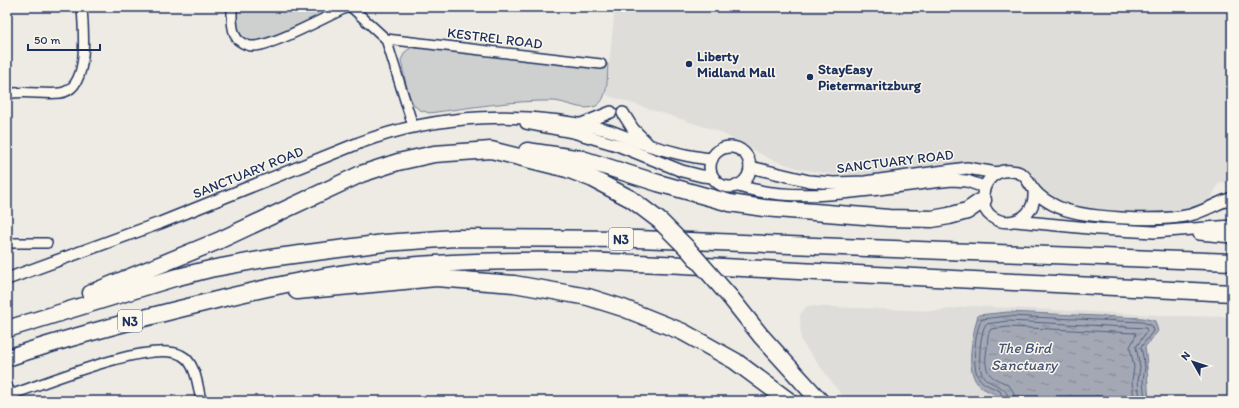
<svg xmlns="http://www.w3.org/2000/svg" width="1239" height="408" viewBox="0 0 1239 408" font-family="Itim,sans-serif">
<style>
.built{fill:#deddda}
.grass{fill:#cecfcf;stroke:#747f96}
.water{fill:url(#water-ripples);stroke:#6d7892}
.lines{fill:none;stroke-linecap:round;stroke-linejoin:round}
.shore{stroke:#515f80;stroke-width:1}
.minor-casing{stroke:#1b2f5e;stroke-width:12}
.tertiary-casing{stroke:#1b2f5e;stroke-width:14}
.motorway-casing{stroke:#1b2f5e;stroke-width:19}
.minor{stroke:#fbf7ec;stroke-width:9}
.tertiary{stroke:#fbf7ec;stroke-width:11}
.motorway{stroke:#fbf7ec;stroke-width:16}
.motorway-bridge-casing{stroke:#1b2f5e;stroke-width:19;stroke-linecap:butt}
.motorway-bridge{stroke:#fbf7ec;stroke-width:16}
.poi-dot{fill:#1b2f5e;stroke:#fbf7ec;stroke-width:1.5}
.labels{text-anchor:middle;stroke-width:3;stroke-linejoin:round;paint-order:stroke}
.shield{fill:#fbf7ec;stroke:#5e6b89;stroke-width:1}
.shield-label{font-size:13px;font-weight:bold;fill:#1b2f5e}
.street-label{font-size:14px;fill:#1b2f5e;stroke:#fbf7ec}
.poi-label{font-size:14px;font-weight:bold;fill:#1b2f5e;stroke:#fbf7ec;text-anchor:start}
.water-label{font-size:15px;font-style:italic;fill:#445378;stroke:#fbf7ec}
</style>
<defs>
<pattern id="water-ripples" width="26" height="14" patternUnits="userSpaceOnUse"><rect width="26" height="14" fill="#a3a8b4"/><path d="M2 4q2-2 4 0t4 0M15 11q2-2 4 0t4 0" fill="none" stroke="#848996"/></pattern>
</defs>
<rect width="100%" height="100%" fill="#eeebe4"/>
<filter id="ink" filterUnits="userSpaceOnUse"><feTurbulence type="fractalNoise" baseFrequency=".025" numOctaves="2"/><feDisplacementMap in="SourceGraphic" scale="8" xChannelSelector="R" yChannelSelector="G"/><feConvolveMatrix kernelMatrix="1 2 1 2 8 2 1 2 1" color-interpolation-filters="sRGB"/></filter>
<g filter="url(#ink)">
<g class="built">
<path d="M615,7h617v176l-13,-1 -7,15 -12,11 -13,4h-78l-45,-7 -27,-20 -12,-17 -80,-5 -17,5 -58,8 -34,-1 -36,-6 -30,-10 -52,-28 -112,-36z"/>
<path d="M807,306l129,5 36,-5 208,10 52,1v84h-386l-45,-60 -1,-26z"/>
</g>
<g class="grass">
<path d="M235,7h97l-3,5 -78,33 -13,-8z"/>
<path d="M413,46l195,18c-1,12 1,35 -12,42 -13,6 -29,-4 -42,-5 -40,-1 -85,7 -125,12 -4,-2 -9,-2 -12,-5 -10,-8 -13,-36 -16,-48l4,-8z"/>
</g>
<path class="water" d="M1008,312l135,6 12,3 3,10 -13,16c3,18 2,36 4,54h-148c-5,-9 -12,-8 -20,-14 -18,-14 -8,-53 -3,-72z"/>
<g class="lines">
<g class="shore">
<path d="M1004,401l-4,-10c-8,-4 -16,-6 -21,-13 -8,-10 -4,-49 3,-59l26,-3 134,6 9,3 2,6 -12,16 4,20 -2,13 2,21"/>
<path d="M1009,401c-1,-17 -18,-14 -26,-25 -6,-9 -3,-44 3,-52l22,-3 138,7 1,3 -11,16 4,20 -2,14 2,20"/>
<path d="M1015,401c-1,-23 -20,-17 -26,-28 -5,-7 -3,-18 -2,-25 1,-7 0,-14 4,-19l17,-2 127,6 1,2 -6,12 4,20 -2,14 2,20"/>
</g>
<defs>
<g id="minor">
<path d="M232,7c0,10 -1,24 6,33 4,3 9,6 14,6 20,1 75,-30 96,-39"/>
<path d="M351,7l35,32 27,87"/>
<path d="M386,39l215,25"/>
<path d="M7,94c17,-4 36,1 53,-1 31,-4 23,-64 22,-86"/>
<path d="M7,243h40"/>
<path d="M7,386l8,15"/>
<path d="M7,396c34,-11 143,-57 174,-41 15,7 17,32 20,46"/>
</g>
<g id="tertiary">
<path d="M623,113l10,16 14,14"/>
<path d="M526,123l47,9 44,13 65,26 20,5 11,1"/>
<path d="M579,125l32,-13"/>
<circle cx="730" cy="167" r="20"/>
<path d="M750,167l59,14 25,2 31,-1 102,-14 30,5"/>
<path d="M736,185c65,22 149,1 216,-5l15,1 17,6"/>
<path d="M1034,191c3,39 -50,40 -51,8 -1,-16 11,-30 28,-28 16,1 15,10 24,20 5,6 13,11 19,14 25,14 107,17 136,10 15,-4 27,-12 42,-17"/>
<path d="M1016,221l83,8 55,3 78,-6"/>
<path d="M1199,234l33,3"/>
<path d="M7,279l153,-56 199,-80c80,-30 166,-33 248,-13 12,3 23,10 34,13 24,7 47,14 71,16"/>
</g>
<g id="motorway">
<path d="M527,151l55,8 76,24 72,20 34,5 125,10 43,1 17,-3 18,-5 16,-11"/>
<path d="M297,291l139,-13 78,6 74,13 35,11 60,24 52,29 54,40"/>
<path d="M91,293l127,-52 143,-67 37,-12 36,-8 57,-4 76,19 26,10 38,20"/>
<path d="M730,297l31,39 59,65"/>
<path d="M7,329l167,-51 36,-9 60,-11 114,-15 71,-5 182,1 595,23"/>
<path d="M7,358c65,-22 131,-39 197,-55 63,-16 126,-30 190,-36 127,-12 257,-4 385,3 151,7 302,15 453,23"/>
</g>
</defs>
<use href="#minor" class="minor-casing"/>
<use href="#tertiary" class="tertiary-casing"/>
<use href="#motorway" class="motorway-casing"/>
<use href="#minor" class="minor"/>
<use href="#tertiary" class="tertiary"/>
<use href="#motorway" class="motorway"/>
<defs>
<path id="motorway-bridge" d="M631,199l29,22 27,27 43,49"/>
</defs>
<use href="#motorway-bridge" class="motorway-bridge-casing"/>
<use href="#motorway-bridge" class="motorway-bridge"/>
</g>
</g>
<g class="poi-dot">
<circle cx="689" cy="64" r="4"/>
<circle cx="810" cy="77" r="4"/>
</g>
<g class="labels">
<g class="shield">
<rect x="609" y="228" width="24" height="22" rx="3"/>
<rect x="118" y="310" width="24" height="22" rx="3"/>
</g>
<g class="shield-label">
<text x="621" y="244">N3</text>
<text x="130" y="326">N3</text>
</g>
<g class="street-label">
<text transform="translate(495 38) rotate(7)" y="5">KESTREL ROAD</text>
<text transform="translate(895 161) rotate(-7)" y="5">SANCTUARY ROAD</text>
<text transform="translate(248 172) rotate(-22)" y="5">SANCTUARY ROAD</text>
</g>
<g class="poi-label">
<text x="697" y="61">Liberty<tspan x="697" dy="16">Midland Mall</tspan></text>
<text x="818" y="74">StayEasy<tspan x="818" dy="16">Pietermaritzburg</tspan></text>
</g>
<g class="water-label">
<text x="1024" y="353">The Bird<tspan x="1024" dy="17">Sanctuary</tspan></text>
</g>
</g>
<rect width="1239" height="408" fill="none" stroke="#fbf7ec" stroke-width="24"/>
<rect x="12" y="12" width="1215" height="384" fill="none" stroke="#1b2f5e" stroke-width="1.5" filter="url(#ink)"/>
<g transform="translate(1193 362) rotate(309)" stroke="#fbf7ec" stroke-width="3" paint-order="stroke">
<path d="M0-3L7 15L0 10L-7 15Z" fill="#1b2f5e"/>
<text y="-6" font-size="11" font-weight="bold" text-anchor="middle" fill="#1b2f5e">N</text>
</g>
<path d="M28 44v6h72v-6" fill="none" stroke="#1b2f5e" stroke-width="2"/>
<text x="34" y="44" font-size="12" fill="#1b2f5e" stroke="#fbf7ec" stroke-width="3" paint-order="stroke">50 m</text>
</svg>
